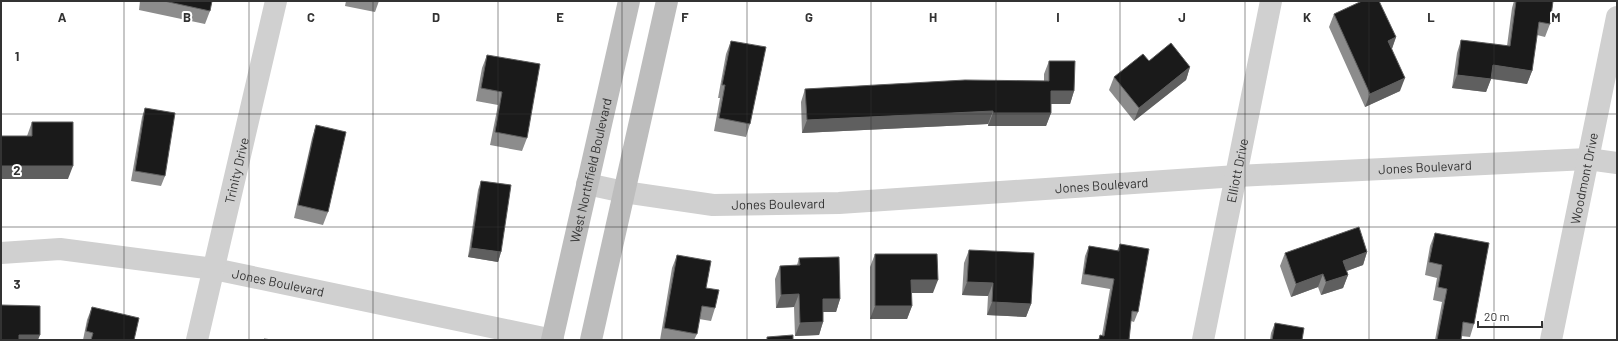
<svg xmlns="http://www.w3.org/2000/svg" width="1618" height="341" viewBox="0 0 1618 341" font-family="Barlow,sans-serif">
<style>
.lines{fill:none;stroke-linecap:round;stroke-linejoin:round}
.minor{stroke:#d0d0d0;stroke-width:22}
.secondary{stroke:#bdbdbd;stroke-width:22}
.wall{fill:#8c8c8c}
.shaded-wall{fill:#5f5f5f}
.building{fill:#1a1a1a;stroke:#5f5f5f}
.grid{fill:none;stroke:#333;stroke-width:1;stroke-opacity:0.55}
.labels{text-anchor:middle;stroke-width:4;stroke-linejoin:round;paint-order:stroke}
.street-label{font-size:13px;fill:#333;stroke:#fff}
.grid-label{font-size:13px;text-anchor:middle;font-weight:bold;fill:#333;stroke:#fff;stroke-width:4;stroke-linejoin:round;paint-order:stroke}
</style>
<rect width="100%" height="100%" fill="#fff"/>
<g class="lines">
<g class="minor">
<path id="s1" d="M587,184l37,8 89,13 126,-2 398,-27 351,-17 29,4"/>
<path id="s2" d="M1,253l59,-4 154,20 339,71"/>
<path id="s3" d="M197,340l79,-339"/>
<path id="s4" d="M1203,340l68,-339"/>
<path id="s5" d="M1551,340l66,-323"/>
</g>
<g class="secondary">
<path id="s6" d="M552,340l77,-339"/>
<path d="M591,340l76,-339"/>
</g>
</g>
<g class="wall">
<path d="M140,1h72l-2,10 -5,13 -66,-14z"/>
<path d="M346,1h33l-4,11 -30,-6z"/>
<path d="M1514,1h39l-3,23 -5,13 -8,-2 -5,36 -5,13 -36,-5 -5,13 -34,-4 5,-35 4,-13 46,6 5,-38z"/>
<path d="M1334,14l62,23 -4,12 8,42 -35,16 -36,-80z"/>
<path d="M731,41l19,83 -4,13 -32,-6 6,-33h-2l8,-44z"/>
<path d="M487,55l40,83 -5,13 -32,-6 8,-40 -22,-4 6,-33z"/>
<path d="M1049,61l25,30 -4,13h-19v9l-5,13h-58v-2l-186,9 -1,-31 4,-13 239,-8v-7z"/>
<path d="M1149,61l41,6 -4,13 -52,41 -25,-31 5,-13z"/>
<path d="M145,108l20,68 -4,10 -30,-5 11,-64z"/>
<path d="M32,122l36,57h-67v-43h26z"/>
<path d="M316,125l12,87 -5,13 -29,-7 18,-80z"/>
<path d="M481,181l20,71 -3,10 -30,-5 10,-67z"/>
<path d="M1435,233l39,91 -4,13 -9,-1v4h-26l7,-38 -9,-2 4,-22 -12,-3 5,-29z"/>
<path d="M1120,244l18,68 -4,10 -3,-1 -2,19h-31l2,-5h2l8,-46 -29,-5 4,-28 4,-10 28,5z"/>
<path d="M969,250l62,54 -5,13 -39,-2 1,-19 -26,-1 2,-32z"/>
<path d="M1367,252l-4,13 -16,6 1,4 -5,13 -22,7 -3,-8 -27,10 -11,-31 5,-13z"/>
<path d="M875,254l58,39h-22l1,13 -5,13h-37v-52z"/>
<path d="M677,255l29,33 9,20 -4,13 -12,-2 -2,15 -3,6h-34l12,-72z"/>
<path d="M799,258l41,41 -4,13h-13v10l-4,13 -24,1 -1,-29 -18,1 -1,-29 5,-13 17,-1z"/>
<path d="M92,307l42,33h-51l4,-20z"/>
<path d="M1275,323l27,17h-32l1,-7z"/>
</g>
<g class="shaded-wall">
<path d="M1396,37l-5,14 -3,-10z"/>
<path d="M1493,65l39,6 -5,13 -39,-6z"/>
<path d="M1190,67l-4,13 -52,41 5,-13z"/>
<path d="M1457,75l34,4 -5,13 -34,-4z"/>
<path d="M1405,78l-5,13 -35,16 5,-13z"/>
<path d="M1051,91h23l-4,13h-24z"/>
<path d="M993,111l-5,13 -186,9 5,-13z"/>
<path d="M993,113h58l-5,13h-58z"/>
<path d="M1,166h72l-5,13h-67z"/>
<path d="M471,248l30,4 -3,10 -30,-5z"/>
<path d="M1367,252l-4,13 -25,9 5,-13z"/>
<path d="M1323,274l-5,13 -27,10 5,-13z"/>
<path d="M1348,275l-5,13 -22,7 5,-13z"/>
<path d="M911,280h27l-5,13h-27z"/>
<path d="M967,282l26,1 -5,13 -26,-1z"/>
<path d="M799,294l-5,13 -18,1 5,-13z"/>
<path d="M823,299h17l-4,13h-18z"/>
<path d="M992,302l39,2 -5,13 -39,-2z"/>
<path d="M875,306h37l-5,13h-37z"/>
<path d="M823,322l-4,13 -24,1 5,-13z"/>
<path d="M19,335h21l-2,5h-21z"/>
</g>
<g class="building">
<path d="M164,1h48l-2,10z"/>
<path d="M1362,1h17l17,36 -8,4 17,37 -35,16 -36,-80z"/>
<path d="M1516,1h37l-3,23 -11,-2 -7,49 -39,-6 -2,14 -34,-4 4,-35 49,6z"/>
<path d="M731,41l35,6 -16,77 -31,-6 6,-33h-3z"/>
<path d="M1171,43l19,24 -51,41 -25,-31 29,-23 6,7z"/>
<path d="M487,55l53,9 -13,74 -32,-6 7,-40 -21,-4z"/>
<path d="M1049,61h26l-1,30h-23v22h-58v-2l-186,9 -2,-31 160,-9 84,1z"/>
<path d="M145,108l30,5 -10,63 -30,-5z"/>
<path d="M32,122h41v44h-72v-30h31z"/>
<path d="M316,125l30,7 -18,80 -30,-7z"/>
<path d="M481,181l30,4 -10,67 -30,-4z"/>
<path d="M1359,227l8,25 -24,9 5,14 -22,7 -3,-8 -27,10 -11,-31z"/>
<path d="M1435,233l54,10 -15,81 -11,-2 -2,18h-24l10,-51 -9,-2 4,-22 -13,-3z"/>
<path d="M1120,244l29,5 -11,63 -6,-1 -3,29h-30l1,-5 4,1 10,-57 -30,-5 5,-28 30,5z"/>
<path d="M969,250l65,3 -3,51 -39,-2 1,-19 -26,-1z"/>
<path d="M875,254h62l1,26h-27l1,26h-37z"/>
<path d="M677,255l34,6 -5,27 13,2 -4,18 -13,-2 -5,28 -33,-6z"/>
<path d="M839,257l1,42h-17v23l-23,1 -1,-29 -18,1 -1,-29 20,-1 -1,-7z"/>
<path d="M1,305l39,1v29h-21v5h-18z"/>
<path d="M92,307l47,11 -5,22h-43l2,-7 -7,-2z"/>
<path d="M1275,323l29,5 -2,12h-30z"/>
<path d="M793,335v5h-26v-3z"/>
<path d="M264,339l9,1h-9z"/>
</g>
<path class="grid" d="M124,1v339M249,1v339M373,1v339M498,1v339M622,1v339M747,1v339M871,1v339M996,1v339M1120,1v339M1245,1v339M1369,1v339M1494,1v339M1,114h1616M1,227h1616"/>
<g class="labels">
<g class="street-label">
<text dy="5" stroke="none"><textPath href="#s1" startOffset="841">Jones Boulevard</textPath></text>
<text dy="5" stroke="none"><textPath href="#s3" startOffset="174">Trinity Drive</textPath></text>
<text dy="5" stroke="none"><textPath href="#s6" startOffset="174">West Northfield Boulevard</textPath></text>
<text dy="5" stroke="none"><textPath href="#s4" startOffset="173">Elliott Drive</textPath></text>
<text dy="5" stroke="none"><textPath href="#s5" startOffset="165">Woodmont Drive</textPath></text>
<text dy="5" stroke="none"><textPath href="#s1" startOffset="517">Jones Boulevard</textPath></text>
<text dy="5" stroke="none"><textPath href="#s1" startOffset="193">Jones Boulevard</textPath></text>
<text dy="5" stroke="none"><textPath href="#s2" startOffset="280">Jones Boulevard</textPath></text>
</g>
</g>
<g class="grid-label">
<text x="62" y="22">A</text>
<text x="187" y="22">B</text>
<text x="311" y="22">C</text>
<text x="436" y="22">D</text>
<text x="560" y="22">E</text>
<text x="685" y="22">F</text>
<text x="809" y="22">G</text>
<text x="933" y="22">H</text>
<text x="1058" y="22">I</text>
<text x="1182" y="22">J</text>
<text x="1307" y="22">K</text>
<text x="1431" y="22">L</text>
<text x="1556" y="22">M</text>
<text x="17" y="61">1</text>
<text x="17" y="175">2</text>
<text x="17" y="289">3</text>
</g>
<rect width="1618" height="341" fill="none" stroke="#333333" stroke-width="4"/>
<path d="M1478 321v6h64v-6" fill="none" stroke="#333333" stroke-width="2"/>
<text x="1484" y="321" font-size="12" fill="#333333" stroke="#ffffff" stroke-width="3" paint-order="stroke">20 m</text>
</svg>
